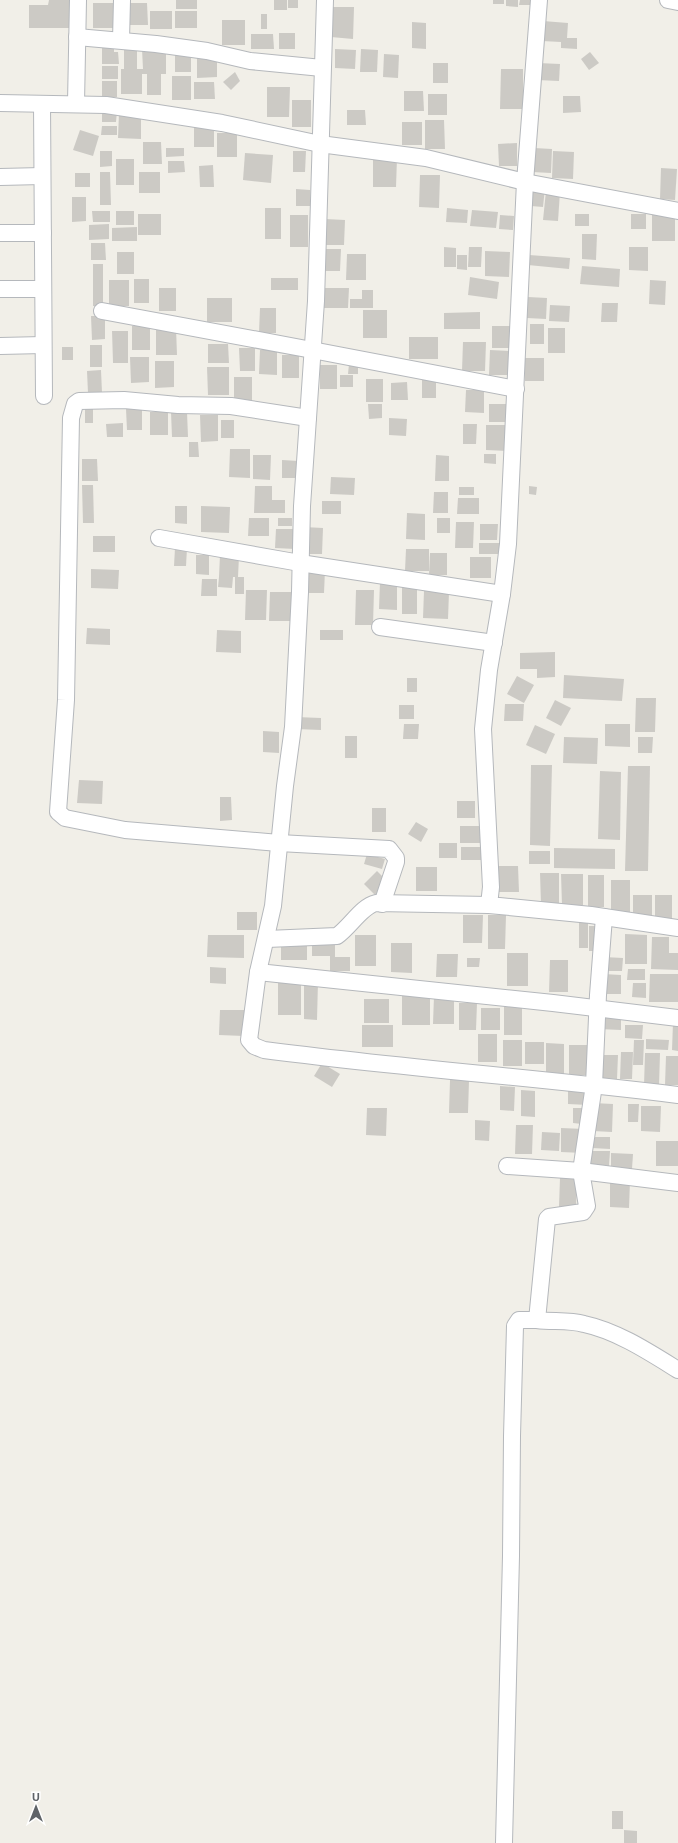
<svg xmlns="http://www.w3.org/2000/svg" width="678" height="1843" viewBox="0 0 678 1843" font-family="'Noto Sans',sans-serif">
<style>
.building{fill:#cccac5}
.lines{fill:none;stroke-linecap:round;stroke-linejoin:round}
.minor-casing{stroke:#b5b8bc;stroke-width:18}
.minor{stroke:#fff;stroke-width:16}
</style>
<rect width="100%" height="100%" fill="#f1efe8"/>
<g class="building">
<path d="M49,0h21v28h-41v-23h19z"/>
<rect x="176" y="0" width="21" height="9"/>
<rect x="274" y="0" width="13" height="10"/>
<rect x="288" y="0" width="10" height="8"/>
<rect x="493" y="0" width="11" height="4"/>
<path d="M506,0h12v7l-12,-1z"/>
<path d="M520,0h11v5h-12z"/>
<rect x="93" y="3" width="24" height="25"/>
<path d="M129,3h18l1,22h-19z"/>
<path d="M333,7h21l-1,32 -22,-2z"/>
<rect x="150" y="11" width="22" height="18"/>
<rect x="175" y="11" width="22" height="17"/>
<rect x="261" y="14" width="6" height="15"/>
<rect x="222" y="20" width="23" height="25"/>
<path d="M543,21l25,2 -1,15h10v11l-16,-1v-6l-19,-1z"/>
<path d="M412,22l14,1v26l-14,-1z"/>
<rect x="279" y="33" width="16" height="16"/>
<path d="M251,34h22l1,15h-23z"/>
<path d="M102,46h12v6h4l1,12h-17z"/>
<path d="M124,47h13v22h6l-1,-20h24v25h-5v21h-14v-21h-5v20h-21v-25h3z"/>
<path d="M335,49l21,1 -1,19 -20,-1z"/>
<path d="M361,49l17,1 -1,22h-17z"/>
<path d="M590,52l9,11 -10,7 -8,-11z"/>
<rect x="175" y="53" width="16" height="19"/>
<path d="M384,54l15,1 -1,23 -15,-1z"/>
<path d="M197,57h20v20l-20,1z"/>
<rect x="433" y="63" width="15" height="20"/>
<path d="M538,63l22,1 -1,17 -22,-1z"/>
<rect x="102" y="66" width="16" height="13"/>
<path d="M501,69h22v40h-23z"/>
<path d="M235,72l5,9 -9,9 -8,-8z"/>
<rect x="172" y="76" width="19" height="24"/>
<rect x="102" y="81" width="15" height="16"/>
<path d="M194,82h20l1,17h-21z"/>
<path d="M267,87h23l-1,30h-22z"/>
<path d="M404,91h19l1,20h-20z"/>
<rect x="428" y="94" width="19" height="21"/>
<path d="M563,96h17l1,16 -18,1z"/>
<rect x="292" y="100" width="19" height="27"/>
<path d="M347,110h18l1,15h-19z"/>
<path d="M102,111h15l-1,11h-14z"/>
<path d="M119,113l22,1v25l-23,-1z"/>
<path d="M425,120h19l1,29h-20z"/>
<rect x="402" y="122" width="20" height="23"/>
<rect x="194" y="123" width="20" height="24"/>
<path d="M102,126h15v9h-16z"/>
<path d="M80,130l19,6 -6,20 -20,-6z"/>
<rect x="217" y="133" width="20" height="24"/>
<path d="M143,142h18l1,22h-19z"/>
<path d="M517,143v23h-18l-1,-22z"/>
<path d="M166,148h18v8l-18,1z"/>
<path d="M534,148l18,1 -1,24 -19,-1z"/>
<path d="M100,151h12v15l-12,1z"/>
<path d="M293,151h13l-1,21h-12z"/>
<path d="M553,151l21,1 -1,27 -21,-1z"/>
<path d="M245,153l28,2 -2,28 -28,-3z"/>
<path d="M373,157l24,1 -1,29h-23z"/>
<rect x="116" y="159" width="18" height="26"/>
<path d="M168,161h16l1,11 -17,1z"/>
<path d="M213,165l1,22h-14l-1,-21z"/>
<path d="M661,168l16,1 -2,31 -15,-1z"/>
<path d="M100,172h10l1,33h-11z"/>
<rect x="139" y="172" width="21" height="21"/>
<rect x="75" y="173" width="15" height="14"/>
<path d="M420,175h20l-1,33 -20,-1z"/>
<path d="M532,187l13,1 -2,19 -12,-1z"/>
<path d="M296,189l14,1v16h-14z"/>
<path d="M546,191l14,1 -2,29 -15,-1z"/>
<path d="M72,197h14v24l-14,1z"/>
<rect x="265" y="208" width="16" height="31"/>
<path d="M447,208l21,2 -1,13 -21,-1z"/>
<path d="M472,210l26,2 -2,16 -26,-2z"/>
<path d="M92,211h18v11h-17z"/>
<rect x="116" y="211" width="18" height="14"/>
<rect x="138" y="214" width="23" height="21"/>
<rect x="575" y="214" width="14" height="12"/>
<rect x="631" y="214" width="15" height="15"/>
<rect x="652" y="214" width="23" height="27"/>
<rect x="290" y="215" width="18" height="32"/>
<path d="M500,215l14,1 -1,14 -14,-1z"/>
<path d="M325,219l20,1 -1,25h-19z"/>
<path d="M109,224v15l-20,1v-15z"/>
<path d="M137,227v14h-25v-13z"/>
<path d="M582,234h15l-1,26 -14,-1z"/>
<path d="M91,243h14l1,17h-15z"/>
<path d="M444,247l12,1v19h-12z"/>
<path d="M469,247h13l-1,20h-13z"/>
<path d="M629,247h19v24l-19,-1z"/>
<path d="M321,249h20l-1,22h-19z"/>
<path d="M485,251l25,1 -1,25 -24,-1z"/>
<rect x="117" y="252" width="17" height="22"/>
<path d="M347,254h19v26h-20z"/>
<path d="M457,255h10v15l-10,-1z"/>
<path d="M529,255l41,3 -1,11 -41,-4z"/>
<rect x="93" y="264" width="10" height="42"/>
<path d="M582,266l38,3 -1,18 -39,-3z"/>
<path d="M470,277l29,5 -2,17 -29,-4z"/>
<rect x="271" y="278" width="27" height="12"/>
<rect x="134" y="279" width="15" height="24"/>
<rect x="109" y="280" width="20" height="26"/>
<path d="M650,280l16,1 -1,24 -16,-1z"/>
<rect x="159" y="288" width="17" height="23"/>
<path d="M322,288h27l-1,20h-26z"/>
<path d="M362,290h11v18h-23v-9h12z"/>
<path d="M528,297l19,1 -1,21 -19,-1z"/>
<rect x="207" y="298" width="25" height="24"/>
<path d="M602,303h16l-1,19h-16z"/>
<path d="M550,305l20,1 -1,16 -20,-1z"/>
<path d="M260,308h16v25h-17z"/>
<rect x="363" y="310" width="24" height="28"/>
<path d="M480,312v17h-36v-16z"/>
<path d="M91,316h14v23l-13,1z"/>
<rect x="530" y="324" width="14" height="20"/>
<rect x="132" y="326" width="18" height="24"/>
<rect x="492" y="326" width="18" height="22"/>
<path d="M156,328h20l1,27h-21z"/>
<rect x="548" y="328" width="17" height="25"/>
<path d="M112,331h16v32h-15z"/>
<rect x="409" y="337" width="29" height="22"/>
<path d="M463,342h23l-1,29h-23z"/>
<path d="M208,344h20l1,19h-21z"/>
<rect x="90" y="345" width="12" height="22"/>
<rect x="62" y="347" width="11" height="13"/>
<path d="M239,348h16v23h-15z"/>
<path d="M260,350h17v25l-18,-1z"/>
<path d="M490,350l20,1 -1,24h-20z"/>
<rect x="282" y="355" width="17" height="23"/>
<path d="M130,357h19v25l-18,1z"/>
<rect x="525" y="358" width="19" height="23"/>
<path d="M155,361h19v26l-19,1z"/>
<path d="M349,364h9v10h-10z"/>
<rect x="320" y="365" width="17" height="24"/>
<path d="M207,367h22v28h-21z"/>
<path d="M101,370l1,23h-14l-1,-22z"/>
<rect x="340" y="375" width="13" height="12"/>
<rect x="234" y="377" width="18" height="26"/>
<rect x="366" y="379" width="17" height="23"/>
<rect x="422" y="380" width="14" height="18"/>
<path d="M407,382l1,18h-17v-17z"/>
<path d="M466,390h18v23l-19,-1z"/>
<path d="M368,404h14v14l-13,1z"/>
<path d="M489,404h21l-1,18h-20z"/>
<rect x="85" y="406" width="8" height="17"/>
<path d="M142,408v22h-15l-1,-21z"/>
<rect x="150" y="412" width="18" height="23"/>
<path d="M171,412h16l1,25h-16z"/>
<path d="M200,415h18v26l-17,1z"/>
<path d="M389,418l18,1 -1,17 -17,-1z"/>
<rect x="221" y="420" width="13" height="18"/>
<path d="M123,423v14h-16l-1,-13z"/>
<path d="M463,424h14l-1,20h-13z"/>
<path d="M486,425h22v26l-22,-1z"/>
<path d="M189,442h9l1,15h-10z"/>
<path d="M230,449h20v29l-21,-1z"/>
<path d="M484,454h12v10l-12,-1z"/>
<path d="M253,455h18l-1,25 -17,-1z"/>
<path d="M436,455l13,1v25h-14z"/>
<path d="M82,459h15l1,22h-16z"/>
<path d="M282,460l17,1v17h-17z"/>
<path d="M331,477l24,1 -1,17 -24,-1z"/>
<path d="M82,485h11l1,38h-11z"/>
<path d="M255,486h17v14h13v13h-31z"/>
<path d="M529,486l8,1 -1,8 -7,-1z"/>
<rect x="459" y="487" width="15" height="8"/>
<path d="M434,492h14v21h-15z"/>
<path d="M458,498h21v16h-22z"/>
<rect x="322" y="501" width="19" height="13"/>
<path d="M175,506h12v18l-12,-1z"/>
<path d="M201,506l29,1 -1,26 -28,-1z"/>
<path d="M407,513l18,1v26l-19,-1z"/>
<path d="M249,518h20v18h-21z"/>
<rect x="278" y="518" width="14" height="8"/>
<rect x="437" y="518" width="13" height="15"/>
<path d="M456,522h18l-1,26h-18z"/>
<path d="M480,524h18l-1,16h-17z"/>
<path d="M304,527l19,1 -1,26h-19z"/>
<path d="M276,529h19v20l-20,-1z"/>
<rect x="93" y="536" width="22" height="16"/>
<path d="M479,543h21l-1,11h-20z"/>
<path d="M175,548h12l-1,18h-12z"/>
<path d="M406,549h23v22h-24z"/>
<path d="M430,553h17v22h-18z"/>
<path d="M196,555h13v20l-13,-1z"/>
<path d="M220,555l19,1 -1,21h6v17h-9v-17h-16z"/>
<rect x="470" y="557" width="21" height="21"/>
<path d="M91,569l28,1 -1,19 -27,-1z"/>
<path d="M304,570h21l-1,23h-20z"/>
<path d="M219,577h14l-1,11 -14,-1z"/>
<path d="M202,579h15v17h-16z"/>
<path d="M380,582l17,1v27l-18,-1z"/>
<rect x="402" y="587" width="15" height="27"/>
<path d="M246,590h21l-1,30h-21z"/>
<path d="M356,590h18l-1,35h-18z"/>
<path d="M424,591l25,1 -1,27 -25,-1z"/>
<path d="M270,592h24v29h-25z"/>
<path d="M87,628l23,1v16l-24,-1z"/>
<path d="M217,630l24,1v22l-25,-1z"/>
<rect x="320" y="630" width="23" height="10"/>
<path d="M555,652v25l-18,1v-9h-17v-16z"/>
<path d="M564,675l60,4 -2,22 -59,-3z"/>
<path d="M517,676l17,9 -10,18 -17,-9z"/>
<rect x="407" y="678" width="10" height="14"/>
<path d="M636,698h20l-1,34h-20z"/>
<path d="M555,700l16,8 -10,18 -15,-8z"/>
<path d="M505,704h19l-1,17h-19z"/>
<rect x="399" y="705" width="15" height="14"/>
<path d="M296,717l25,1v12l-25,-1z"/>
<path d="M404,724h15l-1,15h-15z"/>
<path d="M605,724h25v23l-25,-1z"/>
<path d="M535,725l20,9 -9,20 -20,-9z"/>
<path d="M263,731l16,1v21l-16,-1z"/>
<rect x="345" y="736" width="12" height="22"/>
<path d="M564,737l34,1 -1,26 -34,-1z"/>
<path d="M638,737h15l-1,16h-14z"/>
<path d="M531,765h21l-2,81 -20,-1z"/>
<path d="M628,766h22l-2,105h-23z"/>
<path d="M600,771l21,1 -1,68 -22,-1z"/>
<path d="M79,780l24,1 -1,23 -25,-1z"/>
<path d="M220,797h11l1,23 -12,1z"/>
<rect x="457" y="801" width="18" height="17"/>
<rect x="372" y="808" width="14" height="24"/>
<path d="M416,822l12,7 -7,13 -13,-8z"/>
<rect x="460" y="826" width="22" height="17"/>
<rect x="439" y="843" width="18" height="15"/>
<rect x="461" y="847" width="22" height="13"/>
<path d="M554,848l61,1v20l-61,-1z"/>
<rect x="529" y="851" width="21" height="13"/>
<path d="M367,854l18,5 -3,10 -18,-5z"/>
<path d="M494,866h24l1,26h-24z"/>
<rect x="416" y="867" width="21" height="24"/>
<path d="M377,871l11,11 -13,13 -11,-11z"/>
<path d="M540,873h19v31h-18z"/>
<path d="M561,874h22v31l-21,1z"/>
<rect x="588" y="875" width="16" height="32"/>
<rect x="611" y="880" width="19" height="32"/>
<rect x="633" y="895" width="19" height="20"/>
<rect x="655" y="895" width="17" height="25"/>
<rect x="237" y="912" width="20" height="18"/>
<path d="M463,915h20l-1,28h-19z"/>
<path d="M488,915h18l-1,34h-17z"/>
<rect x="579" y="921" width="9" height="27"/>
<rect x="589" y="926" width="11" height="25"/>
<path d="M625,934l22,1v29h-22z"/>
<path d="M208,935h36v23l-37,-1z"/>
<rect x="355" y="935" width="21" height="31"/>
<path d="M652,937h17v16h9v17l-27,-1z"/>
<path d="M312,943h23v14h15v14h-20v-15h-18z"/>
<path d="M391,943h21v30l-21,-1z"/>
<rect x="281" y="946" width="26" height="14"/>
<rect x="507" y="953" width="21" height="33"/>
<path d="M437,954h21l-1,23h-21z"/>
<path d="M604,957l19,1 -1,13h-18z"/>
<path d="M467,958h13l-1,9h-12z"/>
<path d="M550,960h18v32h-19z"/>
<path d="M210,967l16,1v16l-16,-1z"/>
<path d="M628,969h17v11h-18z"/>
<path d="M603,974l18,1v19h-18z"/>
<path d="M650,974h28v28h-29z"/>
<rect x="278" y="978" width="23" height="37"/>
<path d="M304,981h14l-1,39 -13,-1z"/>
<path d="M633,983h13v15l-14,-1z"/>
<rect x="402" y="992" width="28" height="33"/>
<path d="M434,996h20v28h-21z"/>
<rect x="364" y="999" width="25" height="24"/>
<path d="M459,1003h18l-1,27h-17z"/>
<rect x="504" y="1006" width="18" height="29"/>
<rect x="481" y="1008" width="19" height="22"/>
<path d="M220,1010h25l-1,26 -25,-1z"/>
<path d="M600,1014l21,1v15l-22,-1z"/>
<path d="M673,1023l5,1v27l-6,-1z"/>
<rect x="362" y="1025" width="31" height="22"/>
<path d="M625,1025h18l-1,14 -17,-1z"/>
<rect x="478" y="1034" width="19" height="28"/>
<path d="M646,1039l23,1 -1,10 -22,-1z"/>
<rect x="503" y="1040" width="19" height="26"/>
<path d="M634,1040h10l-1,25h-10z"/>
<rect x="525" y="1042" width="19" height="22"/>
<path d="M546,1043l18,1v30h-18z"/>
<path d="M569,1045h19l-1,30h-18z"/>
<path d="M621,1052h12l-1,27h-12z"/>
<path d="M645,1053h15l-1,33 -15,-1z"/>
<path d="M603,1055h15l-1,24 -15,-1z"/>
<path d="M666,1056h12v29h-13z"/>
<path d="M322,1063l18,11 -8,13 -18,-11z"/>
<path d="M450,1080h19l-1,33h-19z"/>
<path d="M500,1086l15,1 -1,24 -14,-1z"/>
<path d="M521,1090l14,1v26l-14,-1z"/>
<path d="M568,1091h20v14l-20,-1z"/>
<path d="M593,1103l20,1 -1,28 -19,-1z"/>
<path d="M628,1104h11l-1,18h-10z"/>
<path d="M641,1106h20l-1,26 -19,-1z"/>
<path d="M367,1108h20l-1,28 -20,-1z"/>
<path d="M573,1108h10l-1,16 -9,-1z"/>
<path d="M475,1120l15,1 -1,20 -14,-1z"/>
<path d="M516,1125h17l-1,29h-17z"/>
<path d="M561,1128l23,1 -1,24 -22,-1z"/>
<path d="M542,1132l18,1 -1,18 -18,-1z"/>
<path d="M593,1137h17v12l-18,-1z"/>
<rect x="656" y="1141" width="22" height="25"/>
<path d="M591,1151h19l-1,15 -18,-1z"/>
<path d="M611,1153l22,1 -1,15h-21z"/>
<path d="M560,1178h17l-1,29h-17z"/>
<path d="M610,1180l20,1 -1,27 -19,-1z"/>
<rect x="612" y="1811" width="11" height="18"/>
<path d="M624,1830l13,1v12h-13z"/>
</g>
<g class="lines">
<defs>
<g id="minor">
<path d="M325,0l-9,301 -14,205 -2,86 -7,135 -8,59 -12,120 -15,66 295,31 125,15"/>
<path d="M539,0l-14,182 -17,362 -6,50 -13,76 -6,59 8,158 -2,18 102,10 87,13"/>
<path d="M668,0l10,2"/>
<path d="M77,37l79,7 51,7 43,10 72,7"/>
<path d="M121,40l1,-40"/>
<path d="M0,103l106,2 116,18 98,21 106,14 99,24 153,29"/>
<path d="M76,103l2,-103"/>
<path d="M42,104l2,292"/>
<path d="M0,177l42,-1"/>
<path d="M0,233h43"/>
<path d="M0,289h43"/>
<path d="M102,311l210,39 204,39"/>
<path d="M0,346l43,-1"/>
<path d="M308,418l-77,-12 -53,-1 -54,-5 -45,1 -4,3 -4,14 -5,282 -8,112 7,6 60,12 154,13 110,6 7,9v4l-14,42"/>
<path d="M159,538l141,25 202,31"/>
<path d="M380,627l114,16"/>
<path d="M267,939l70,-3c13,-9 25,-30 39,-33l113,2"/>
<path d="M258,972l-9,68 5,6 10,4c138,18 276,28 414,45"/>
<path d="M507,1166l74,5 97,12"/>
<path d="M537,1320c15,2 32,0 47,4 33,7 65,28 94,46"/>
<path d="M504,1843l7,-287 1,-120 3,-110 4,-6h18l10,-101 2,-2 34,-5 4,-6 -6,-35 13,-86 4,-90 6,-78"/>
</g>
</defs>
<use href="#minor" class="minor-casing"/>
<use href="#minor" class="minor"/>
</g>
<g transform="translate(36 1807)" stroke="#ffffff" stroke-width="3" paint-order="stroke">
<path d="M0-3L7 15L0 10L-7 15Z" fill="#5f6368"/>
<text y="-6" font-size="11" font-weight="bold" text-anchor="middle" fill="#5f6368">U</text>
</g>
</svg>
